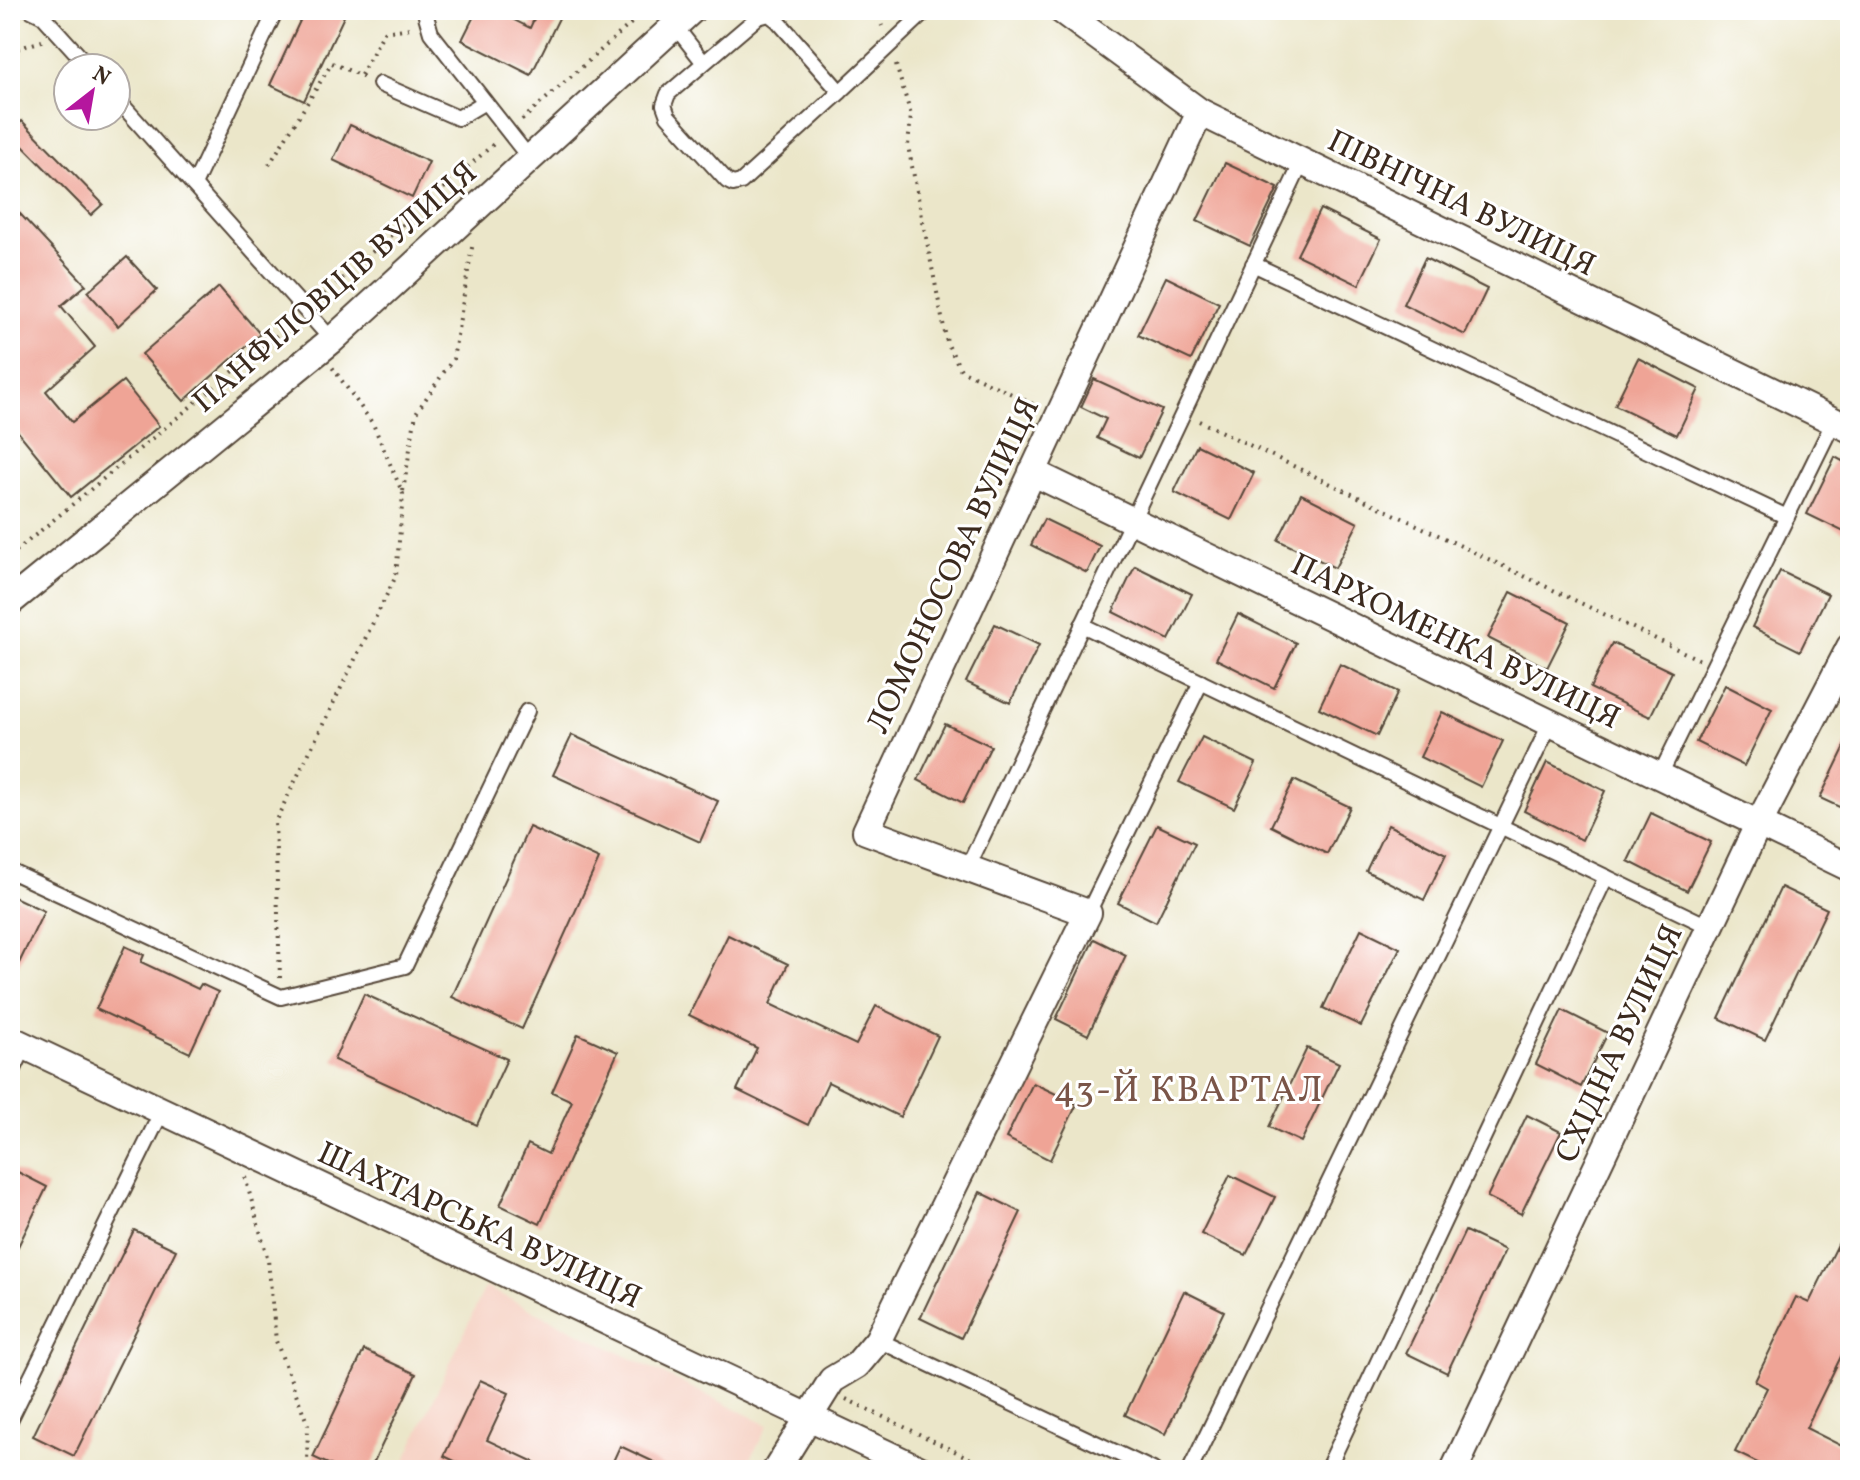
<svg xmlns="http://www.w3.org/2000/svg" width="1860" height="1480" viewBox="0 0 1860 1480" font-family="Vollkorn,serif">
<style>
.built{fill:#f6d2c4}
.building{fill:#efa496}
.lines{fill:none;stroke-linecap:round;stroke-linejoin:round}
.service-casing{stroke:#554638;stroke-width:18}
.minor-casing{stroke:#554638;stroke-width:30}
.path{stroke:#554638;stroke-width:4;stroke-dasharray:2 6;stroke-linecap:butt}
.service{stroke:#fff;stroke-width:14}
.minor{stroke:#fff;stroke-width:26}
.labels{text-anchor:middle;stroke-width:6;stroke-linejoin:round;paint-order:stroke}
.street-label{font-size:32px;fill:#3b2a1e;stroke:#fff}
.quarter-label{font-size:36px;letter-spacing:2px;fill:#7a5548;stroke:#fff}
</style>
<rect width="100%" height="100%" fill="#fff"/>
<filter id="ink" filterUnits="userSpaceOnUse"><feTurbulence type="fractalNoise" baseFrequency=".0125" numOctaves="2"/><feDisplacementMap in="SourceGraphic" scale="16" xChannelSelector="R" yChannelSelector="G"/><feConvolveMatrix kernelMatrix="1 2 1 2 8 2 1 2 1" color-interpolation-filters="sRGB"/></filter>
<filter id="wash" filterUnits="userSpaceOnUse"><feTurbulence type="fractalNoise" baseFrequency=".006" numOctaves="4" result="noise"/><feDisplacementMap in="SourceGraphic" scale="32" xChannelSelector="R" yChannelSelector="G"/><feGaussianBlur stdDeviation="1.8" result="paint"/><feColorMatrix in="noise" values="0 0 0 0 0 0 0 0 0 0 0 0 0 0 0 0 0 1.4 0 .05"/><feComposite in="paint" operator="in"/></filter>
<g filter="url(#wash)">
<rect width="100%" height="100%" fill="#ebe6c9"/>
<path class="built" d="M485,1287l283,138 -23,45h-344z"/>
<g id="blocks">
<g class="building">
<path d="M305,10h42l-43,91 -34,-16z"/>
<path d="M477,10h17l36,18 8,-18h25l-32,65 -69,-35z"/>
<path d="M22,121l81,83 -12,11 -81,-82z"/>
<path d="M350,125l79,37 -17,36 -79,-38z"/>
<path d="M1225,163l53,25 -28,58 -53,-25z"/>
<path d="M10,203l76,82 -25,21 34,41 -49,44 26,31 51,-41 36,45 -88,71 -61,-75z"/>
<path d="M1320,209l61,30 -22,46 -62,-30z"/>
<path d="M127,257l30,33 -39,36 -30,-34z"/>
<path d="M1425,258l62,31 -22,46 -62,-31z"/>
<path d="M1166,277l53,26 -28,57 -53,-25z"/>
<path d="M219,287l41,47 -76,67 -42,-47z"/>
<path d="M1638,358l61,31 -22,46 -62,-30z"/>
<path d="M1094,379l68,31 -23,48 -42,-20 9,-19 -25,-12z"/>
<path d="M1197,445l57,28 -23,47 -57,-28z"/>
<path d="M1835,457l15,8v70l-43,-21z"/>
<path d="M1301,494l57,29 -23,45 -57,-28z"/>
<path d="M1044,519l56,27 -13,27 -56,-28z"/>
<path d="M1135,566l57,28 -23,46 -56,-28z"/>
<path d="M1780,571l48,23 -28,57 -48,-24z"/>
<path d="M1511,592l59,30 -23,46 -59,-30z"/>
<path d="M1238,614l58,29 -22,45 -58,-29z"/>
<path d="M995,624l44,21 -29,58 -44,-21z"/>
<path d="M1612,643l60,29 -22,45 -60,-29z"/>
<path d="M1340,664l58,28 -21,44 -58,-28z"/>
<path d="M1725,685l47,24 -28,57 -48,-24z"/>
<path d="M1442,712l61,29 -22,46 -61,-30z"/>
<path d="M945,724l46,22 -28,57 -45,-23z"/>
<path d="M572,735l146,66 -18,41 -147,-67z"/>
<path d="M1850,736v76l-30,-14z"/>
<path d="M1202,737l54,26 -22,45 -55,-26z"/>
<path d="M1547,762l58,29 -23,49 -58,-29z"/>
<path d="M1294,780l56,27 -23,47 -56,-28z"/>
<path d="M1651,813l60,29 -24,49 -59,-30z"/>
<path d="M1157,825l38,18 -39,79 -38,-19z"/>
<path d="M1388,825l58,29 -22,46 -58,-29z"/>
<path d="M529,827l70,32 -77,170 -70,-32z"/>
<path d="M1781,887l46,22 -62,131 -46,-22z"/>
<path d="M10,895l34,16 -34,71z"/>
<path d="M1361,929l39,19 -39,78 -38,-18z"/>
<path d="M728,935l60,29 -18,40 86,41 20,-39 62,30 -38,81 -72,-35 -20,43 -71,-35 20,-42 -68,-33z"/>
<path d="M1094,939l32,16 -38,80 -32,-16z"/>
<path d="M125,946l19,9 -3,7 57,27 3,-5 17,8 -28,61 -94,-44z"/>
<path d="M364,994l143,65 -30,66 -143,-65z"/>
<path d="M1562,1010l46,23 -27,54 -45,-23z"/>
<path d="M578,1034l40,18 -78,172 -40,-19 28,-61 20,10 24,-53 -20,-9z"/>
<path d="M1307,1048l32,15 -38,79 -32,-15z"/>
<path d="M1033,1083l44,21 -27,56 -44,-22z"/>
<path d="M1527,1115l34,17 -40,82 -34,-17z"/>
<path d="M10,1168l37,19 -37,76z"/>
<path d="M1230,1175l45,22 -29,58 -45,-21z"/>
<path d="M980,1192l41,20 -60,126 -41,-20z"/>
<path d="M1850,1220v118l-44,90 44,22v20h-78l-37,-18 32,-64 -12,-7 41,-84 13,6z"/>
<path d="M134,1230l42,20 -102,206 -41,-20z"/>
<path d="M1465,1231l40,19 -58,123 -41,-20z"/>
<path d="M1184,1291l40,20 -59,123 -40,-19z"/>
<path d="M364,1350l52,24 -46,96h-29l-28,-13z"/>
<path d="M480,1380l29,13 -22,47 64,30h-93l3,-6 -17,-8z"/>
<path d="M620,1446l51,24h-62z"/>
</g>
</g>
</g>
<g filter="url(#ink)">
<use href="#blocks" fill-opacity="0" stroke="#554638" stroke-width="2"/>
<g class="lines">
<defs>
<g id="service">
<path d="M31,10l12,6 47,52"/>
<path d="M427,10l-1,6 5,17 99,126"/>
<path d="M675,26l29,37 54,-46 11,-3 9,7 62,71 -99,90 -8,2 -6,-3 -59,-65 -4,-11 4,-11 36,-31"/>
<path d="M380,84l78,34 27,-16"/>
<path d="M840,92l87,-82"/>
<path d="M116,98l216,242"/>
<path d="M194,185l82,-175"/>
<path d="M1253,264l534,253"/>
<path d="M1082,625l628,302"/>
<path d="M1659,777l175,-356"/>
<path d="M967,869l335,-707"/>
<path d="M10,871l271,126 124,-31 122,-255"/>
<path d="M1088,913l113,-231"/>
<path d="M10,1077l15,-31"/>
<path d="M878,1340l275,130"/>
<path d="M10,1420l152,-309"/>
<path d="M1190,1470l360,-746"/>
<path d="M1327,1470l279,-593"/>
</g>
<g id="minor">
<path d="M1061,10l139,102 650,317"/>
<path d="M1032,472l818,396"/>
<path d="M10,602l322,-262 360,-330"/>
<path d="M10,1039l911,431"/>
<path d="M776,1470l56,-90 25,-15 21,-25 210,-427 -222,-82 334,-719"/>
<path d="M1454,1470l304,-645 92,-178"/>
</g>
</defs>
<use href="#service" class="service-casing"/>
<use href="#minor" class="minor-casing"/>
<g class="path">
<path d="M876,10l6,16"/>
<path d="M10,51l32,-10"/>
<path d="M896,65l15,50 -3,31 39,197 14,27 76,36"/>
<path d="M361,75l23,-43 26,-4"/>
<path d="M522,120l124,-110"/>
<path d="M269,165l63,-102 34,15"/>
<path d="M318,300l179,-159"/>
<path d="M1199,421l501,239"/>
<path d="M403,491l13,-78 37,-54 20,-117"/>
<path d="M10,556l283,-234"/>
<path d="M280,978l-5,-156 121,-246 7,-82 -30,-70 -41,-57"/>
<path d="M245,1177l23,83 8,81 32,84 -1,38 2,7"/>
<path d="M846,1399l148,71"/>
</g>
<use href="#service" class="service"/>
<use href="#minor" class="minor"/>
</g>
</g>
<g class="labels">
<g class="street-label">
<text transform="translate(1462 202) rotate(26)" y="11">ПІВНІЧНА ВУЛИЦЯ</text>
<text transform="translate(334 286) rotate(-41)" y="11">ПАНФІЛОВЦІВ ВУЛИЦЯ</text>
<text transform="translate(952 565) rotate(-65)" y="11">ЛОМОНОСОВА ВУЛИЦЯ</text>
<text transform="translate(1456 640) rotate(26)" y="11">ПАРХОМЕНКА ВУЛИЦЯ</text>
<text transform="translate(1618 1043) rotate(-65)" y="11">СХІДНА ВУЛИЦЯ</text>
<text transform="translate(480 1224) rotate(25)" y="11">ШАХТАРСЬКА ВУЛИЦЯ</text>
</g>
<g class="quarter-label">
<text x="1189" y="1101">43-Й КВАРТАЛ</text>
</g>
</g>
<rect width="1860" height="1480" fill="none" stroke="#fff" stroke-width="40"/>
<g transform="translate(92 92) rotate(31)"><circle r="38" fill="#ffffff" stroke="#b1aaa5" stroke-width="2"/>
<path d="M0-6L14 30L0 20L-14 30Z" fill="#b5179e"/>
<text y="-12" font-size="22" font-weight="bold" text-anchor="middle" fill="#3b2a1e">N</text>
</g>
</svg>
